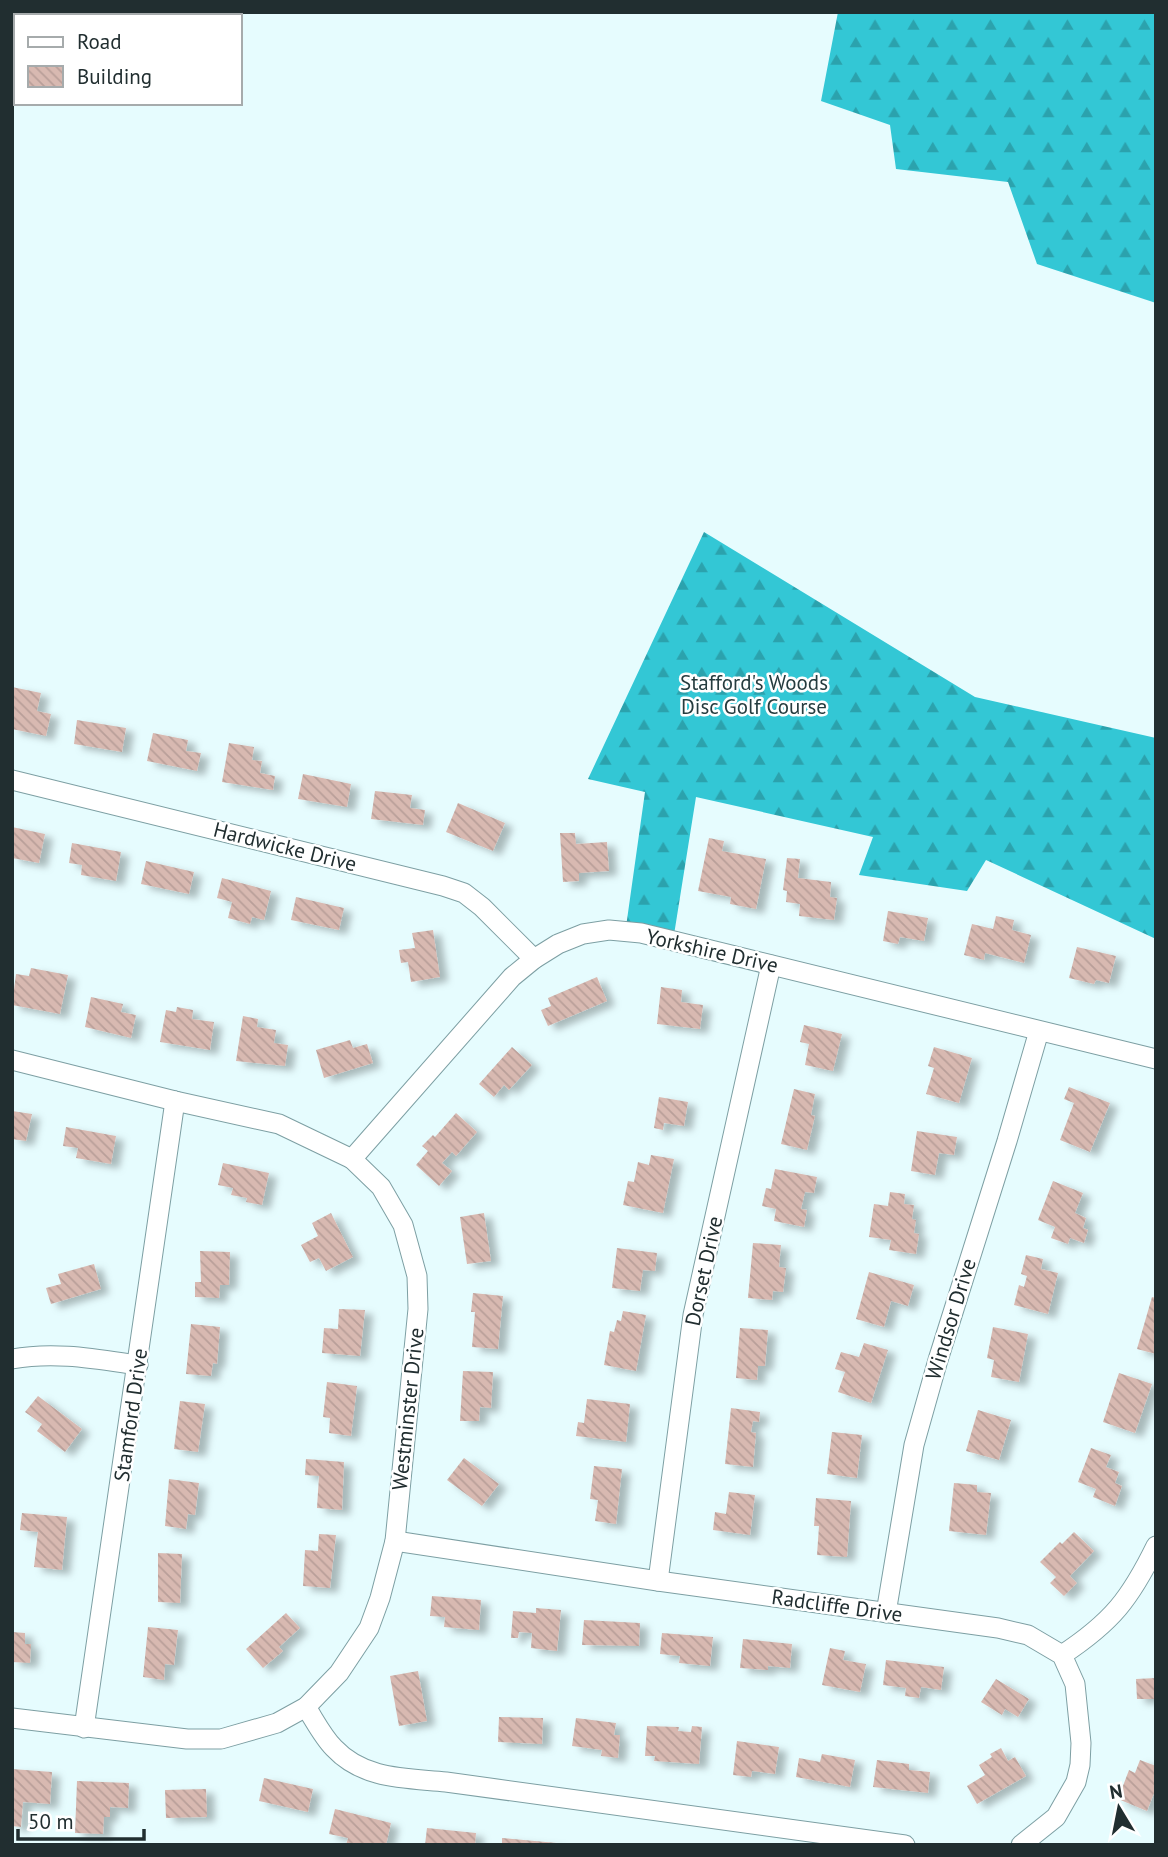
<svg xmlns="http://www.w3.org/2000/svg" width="1168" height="1857" viewBox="0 0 1168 1857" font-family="'PT Sans',sans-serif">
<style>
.forest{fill:url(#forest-firs)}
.building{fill:url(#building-back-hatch);filter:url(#shadow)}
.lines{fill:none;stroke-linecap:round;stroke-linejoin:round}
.minor-casing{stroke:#7d9fa3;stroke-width:21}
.minor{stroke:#fff;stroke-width:19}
.labels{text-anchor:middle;stroke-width:5;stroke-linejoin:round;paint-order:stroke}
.park-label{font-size:21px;fill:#253c3f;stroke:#fff}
.street-label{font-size:21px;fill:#212e30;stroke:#fff}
</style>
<defs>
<pattern id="forest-firs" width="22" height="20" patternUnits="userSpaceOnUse" patternTransform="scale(1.75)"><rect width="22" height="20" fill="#33c7d5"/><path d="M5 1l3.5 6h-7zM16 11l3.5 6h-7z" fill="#2ba2ad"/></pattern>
<pattern id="building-back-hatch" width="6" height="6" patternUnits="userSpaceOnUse" patternTransform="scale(1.75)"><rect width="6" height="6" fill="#d8b9b1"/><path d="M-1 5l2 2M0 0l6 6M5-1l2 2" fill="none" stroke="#b99f99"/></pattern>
<filter id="shadow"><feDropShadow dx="8" dy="4.5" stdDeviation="3.5" flood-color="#0004"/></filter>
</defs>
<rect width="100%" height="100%" fill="#e6fcfe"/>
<g class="forest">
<path d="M838,12h318v291l-119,-39 -29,-82 -112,-13 -6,-44 -69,-24z"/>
<path d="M704,532l271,165 181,41v201l-170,-79 -19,31 -108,-16 14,-38 -177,-40 -23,144 -48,-7 20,-142 -57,-13z"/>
</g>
<g class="building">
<path d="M12,687l29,6 -4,18 14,3 -5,22 -34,-7z"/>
<path d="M77,720l49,8 -4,24 -48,-8z"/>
<path d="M153,733l35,7 -2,11 15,2 -4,18 -50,-10z"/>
<path d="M229,743l25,4 -2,13 10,1 -2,12 15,3 -2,14 -51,-8z"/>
<path d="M303,774l48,10 -4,23 -49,-8z"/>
<path d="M375,791l37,4 -2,13 15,2 -2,15 -52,-6z"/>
<path d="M458,803l47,20 -12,28 -47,-19z"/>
<path d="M12,827l33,7 -6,29 -27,-5z"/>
<path d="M560,833h15l1,11 31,-2 2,29 -30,2v8l-16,1z"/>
<path d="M709,838l15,3 -2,10 44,8 -10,50 -26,-5 1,-7 -33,-6z"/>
<path d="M72,843l49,9 -5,29 -35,-6 1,-10 -13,-2z"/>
<path d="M787,858l13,1 -2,19 33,4 -1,15 7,1 -3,22 -35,-4 1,-12 -14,-2 1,-11 -4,-1z"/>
<path d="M146,861l48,11 -5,22 -48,-10z"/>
<path d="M222,878l49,13 -7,29 -12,-3 -2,7 -22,-6 4,-16 -15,-4z"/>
<path d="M296,897l48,11 -5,22 -48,-10z"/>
<path d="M888,911l40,7 -4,23 -24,-4 -2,7 -15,-3z"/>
<path d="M996,916l18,4 -2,10 19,5 -7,28 -39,-10 -1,7 -20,-5 8,-31 21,5z"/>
<path d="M433,930l7,47 -29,5 -3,-20 -7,1 -2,-13 16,-2 -3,-15z"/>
<path d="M1077,947l39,9 -7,27 -13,-3 -2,4 -25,-6z"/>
<path d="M31,968l37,7 -8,39 -48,-9 4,-31 13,2z"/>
<path d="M597,977l10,24 -59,25 -7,-16 10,-4 -3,-8z"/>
<path d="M661,987l21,3 -1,12 22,3 -3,24 -43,-5z"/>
<path d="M91,997l32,7 -2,8 15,3 -5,23 -46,-11z"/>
<path d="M177,1007l16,3 -1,9 22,3 -4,28 -50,-8 6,-32 10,2z"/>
<path d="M243,1016l15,3 -1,8 19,3 -2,13 14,2 -3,21 -49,-5z"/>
<path d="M804,1025l38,9 -9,37 -28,-6 4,-21 -9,-2z"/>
<path d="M350,1040l3,8 14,-4 6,19 -49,15 -8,-28z"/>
<path d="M512,1047l20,18 -23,25 -5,-5 -10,12 -15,-13z"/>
<path d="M934,1047l38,11 -13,45 -33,-9 8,-26 -6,-2z"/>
<path d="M1069,1087l41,16 -20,49 -30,-12 14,-37 -10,-4z"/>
<path d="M794,1089l21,5 -4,21 4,1 -8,34 -26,-6z"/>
<path d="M659,1097l29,5 -4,24 -20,-3 -1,7 -9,-2z"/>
<path d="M12,1111l20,3 -6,27 -14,-2z"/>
<path d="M456,1113l21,19 -21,24 -4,-4 -10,11 10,8 -13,15 -23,-21 12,-14 -6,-5 11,-11 2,2z"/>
<path d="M66,1127l50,9 -5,28 -35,-6 2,-10 -15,-2z"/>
<path d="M917,1131l40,6 -3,18 -15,-2 -4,22 -24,-4z"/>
<path d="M651,1155l23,4 -11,54 -40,-8 5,-24 6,1 4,-20 11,3z"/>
<path d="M223,1163l46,10 -7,32 -16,-3 1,-4 -16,-3 2,-7 -15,-3z"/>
<path d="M775,1169l42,8 -3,16 -9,-1 -4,17 6,1 -3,17 -30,-6 2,-12 -14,-3 4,-18 5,1z"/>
<path d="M1053,1181l30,12 -8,20 11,5 -3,10 5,2 -4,13 -14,-5 -2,6 -17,-6 4,-11 -17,-7z"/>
<path d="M890,1192l15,2 -1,10 10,1 -2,14 4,1 -2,13 5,1 -3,20 -27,-4 2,-10 -22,-3 5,-33 14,2z"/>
<path d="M331,1213l22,44 -27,14 -7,-13 -9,4 -9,-17 17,-9 -6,-13z"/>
<path d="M484,1213l7,48 -24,3 -7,-47z"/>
<path d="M753,1243l28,2 -2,22 7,1 -3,24 -10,-1 -1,9 -24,-2z"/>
<path d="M617,1248l40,5 -2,18 -12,-1 -3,21 -28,-3z"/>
<path d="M200,1251l30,1 -1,33h-9l-1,13 -24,-1v-15h6z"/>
<path d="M1026,1255l17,4 -2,10 17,4 -10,41 -34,-9 5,-20 5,2 3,-11 -6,-2z"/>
<path d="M94,1264l7,25 -50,15 -5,-16 15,-4 -3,-10z"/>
<path d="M869,1272l45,13 -6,21 -17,-5 -7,26 -28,-8z"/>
<path d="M473,1293l30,3 -5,53 -26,-2 3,-35h-4z"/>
<path d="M1152,1297l4,1v56l-19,-5z"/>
<path d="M339,1309l26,1 -5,46 -38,-3 2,-25 14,1z"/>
<path d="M623,1311l23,4 -10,56 -32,-6 6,-34 4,1 3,-12 4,1z"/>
<path d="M191,1324l29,3 -3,37 -4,-1 -2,13 -25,-2z"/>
<path d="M993,1327l35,7 -9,48 -28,-5 3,-17 -7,-2z"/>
<path d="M740,1328l28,2 -3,36h-7l-1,14 -21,-2z"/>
<path d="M864,1343l24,7 -17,53 -33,-11 7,-20 -10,-3 6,-17 18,5z"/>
<path d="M463,1371l30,1 -2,36 -11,-1 -1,14h-19z"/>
<path d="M1119,1373l33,11 -17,49 -32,-11z"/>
<path d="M327,1382l30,4 -6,50 -22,-3 1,-15 -7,-1z"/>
<path d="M38,1396l44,33 -17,23 -28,-21 5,-7 -17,-12z"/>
<path d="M587,1399l43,5 -4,38 -50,-6 2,-14 6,1z"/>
<path d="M180,1401l25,3 -7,48 -24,-3z"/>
<path d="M731,1408l29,4 -1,10 -6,-1 -2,11 5,1 -3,34 -28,-3z"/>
<path d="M978,1410l33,10 -12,40 -33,-9z"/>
<path d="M832,1432l30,3 -5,43 -30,-4z"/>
<path d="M1091,1448l20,7 -5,12 13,5 -4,11 7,3 -7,20 -22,-9 3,-8 -18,-7z"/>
<path d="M464,1458l35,26 -17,22 -35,-26z"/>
<path d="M306,1459l38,3 -2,48 -25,-2 2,-32 -14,-1z"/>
<path d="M594,1466l28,3 -6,55 -21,-3 3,-21 -8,-1z"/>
<path d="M169,1479l30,4 -4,32 -7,-1 -2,15 -21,-3z"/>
<path d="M954,1483l23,2v7l14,1 -5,42 -37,-4z"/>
<path d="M729,1492l26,3 -5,40 -37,-5 2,-18 11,2z"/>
<path d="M816,1498l35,3 -4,56 -30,-2 2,-29h-5z"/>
<path d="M22,1513l45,4 -5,53 -28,-3 4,-35 -18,-2z"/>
<path d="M1074,1532l20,19 -24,25 7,7 -13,13 -14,-13 6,-6 -16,-15 20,-20 2,2z"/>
<path d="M319,1534l17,1 -6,53 -27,-2 2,-36 13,1z"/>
<path d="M158,1553l24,1 -2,49 -22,-1z"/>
<path d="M432,1596l49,4 -2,30 -35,-3 1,-10 -15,-1z"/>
<path d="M536,1608l25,2 -4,41 -26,-3 1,-15 -13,-1 -1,6h-7l2,-27 23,2z"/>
<path d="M286,1613l14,15 -21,19 4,4 -20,17 -17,-19z"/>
<path d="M584,1620l56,3 -1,23 -57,-1z"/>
<path d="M148,1627l30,3 -4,35 -9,-1 -1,16 -21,-3z"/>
<path d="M12,1632l13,1v11h6l-1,19 -18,-1z"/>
<path d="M662,1633l51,4 -3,29 -31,-3 1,-7 -20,-2z"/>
<path d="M743,1639l49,5 -2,24 -22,-2v4l-28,-2z"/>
<path d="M830,1648l15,3 -2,9 23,4 -6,28 -38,-7z"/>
<path d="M886,1660l58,7 -3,23 -20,-3 -2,11 -14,-2 1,-8 -23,-3z"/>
<path d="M418,1671l9,50 -28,5 -9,-50z"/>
<path d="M1156,1678v21h-19l-1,-20z"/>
<path d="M996,1679l33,20 -11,18 -13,-8 -3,6 -21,-13z"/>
<path d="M499,1717l44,1 -1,26 -44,-2z"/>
<path d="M576,1718l40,5 -2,12h6l-2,23 -17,-2 1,-6 -30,-4z"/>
<path d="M647,1726l32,1 -1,4 13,1 1,-6 10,1 -3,37 -45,-3 1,-5h-10z"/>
<path d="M737,1741l42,6 -4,27 -23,-3 -1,6 -18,-2z"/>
<path d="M1001,1748l7,13 7,-4 11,19 -49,28 -10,-18 18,-11 -6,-10 13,-8 -2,-3z"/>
<path d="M822,1754l33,6 -5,27 -54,-10 3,-19 21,4z"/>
<path d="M877,1760l32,4v6l21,2 -2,21 -55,-6z"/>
<path d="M1140,1760l16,6v22l-9,23 -29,-12 11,-29 6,3z"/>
<path d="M12,1769l40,3 -2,32 -27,-2 -2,25 -9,-1z"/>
<path d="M264,1778l49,11 -5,23 -49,-11z"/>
<path d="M77,1781l52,2 -1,25 -18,-1v10h-6l-1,17 -28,-1z"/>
<path d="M206,1789l1,28 -41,1 -1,-28z"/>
<path d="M335,1809l56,14 -5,22h-40l2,-7 -19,-4z"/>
<path d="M427,1828l49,5 -1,12h-50z"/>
<path d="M502,1838l55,5v2h-55z"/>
</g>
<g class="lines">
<defs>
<g id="minor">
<path d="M12,780l431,106 21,7 18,14 52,52"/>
<path d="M12,1060l163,41 104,23 73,35 29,28 22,38 14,51 1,33 -23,232 -15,57 -11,30 -30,45 -33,34 -29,16 -56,16h-34l-175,-21"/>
<path d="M352,1159l160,-182 22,-18 24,-15 25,-10 26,-4 32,3 515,126"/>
<path d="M12,1359c43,-8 84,0 126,6"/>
<path d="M395,1541l263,40 340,47 30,7 34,20 13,29 6,59 -1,22 -4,17 -20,35 -35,28"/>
<path d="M658,1581l35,-266 78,-350"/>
<path d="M886,1613l28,-168 24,-85 69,-219 32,-110"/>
<path d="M1062,1655c50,-33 68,-56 94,-109"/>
<path d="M306,1707c9,14 17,30 28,41 30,32 72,30 112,34l459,63"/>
<path d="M84,1728l91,-627"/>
</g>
</defs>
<use href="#minor" class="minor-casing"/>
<use href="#minor" class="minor"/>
</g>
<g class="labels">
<g class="park-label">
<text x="754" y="690">Stafford's Woods<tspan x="754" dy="24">Disc Golf Course</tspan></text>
</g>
<g class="street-label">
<text transform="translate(285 847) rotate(14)" y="7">Hardwicke Drive</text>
<text transform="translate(712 951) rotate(13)" y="7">Yorkshire Drive</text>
<text transform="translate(704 1271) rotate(-78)" y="7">Dorset Drive</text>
<text transform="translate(951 1319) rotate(-73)" y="7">Windsor Drive</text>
<text transform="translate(408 1409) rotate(-84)" y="7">Westminster Drive</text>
<text transform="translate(131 1415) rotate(-82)" y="7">Stamford Drive</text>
<text transform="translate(837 1606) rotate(8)" y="7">Radcliffe Drive</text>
</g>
</g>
<rect width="1168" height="1857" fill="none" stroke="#212e30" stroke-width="28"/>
<rect x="14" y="14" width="228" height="91" fill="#ffffff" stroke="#a6abac" stroke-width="2"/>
<rect x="28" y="37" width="35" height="10" fill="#ffffff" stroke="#a6abac" stroke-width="2"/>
<text x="77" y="49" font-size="21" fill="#212e30">Road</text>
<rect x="28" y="66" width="35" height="21" fill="url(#building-back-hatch)" stroke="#a6abac" stroke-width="2"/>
<text x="77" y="84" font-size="21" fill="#212e30">Building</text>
<g transform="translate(1119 1808) rotate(350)" stroke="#ffffff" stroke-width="5" paint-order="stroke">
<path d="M0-5L12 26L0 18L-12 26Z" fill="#212e30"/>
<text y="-10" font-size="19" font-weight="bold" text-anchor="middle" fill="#212e30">N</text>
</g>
<path d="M18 1829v10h126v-10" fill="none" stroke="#212e30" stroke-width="3.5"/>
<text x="28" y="1829" font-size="21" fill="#212e30" stroke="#ffffff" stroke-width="5" paint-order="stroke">50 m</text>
</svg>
